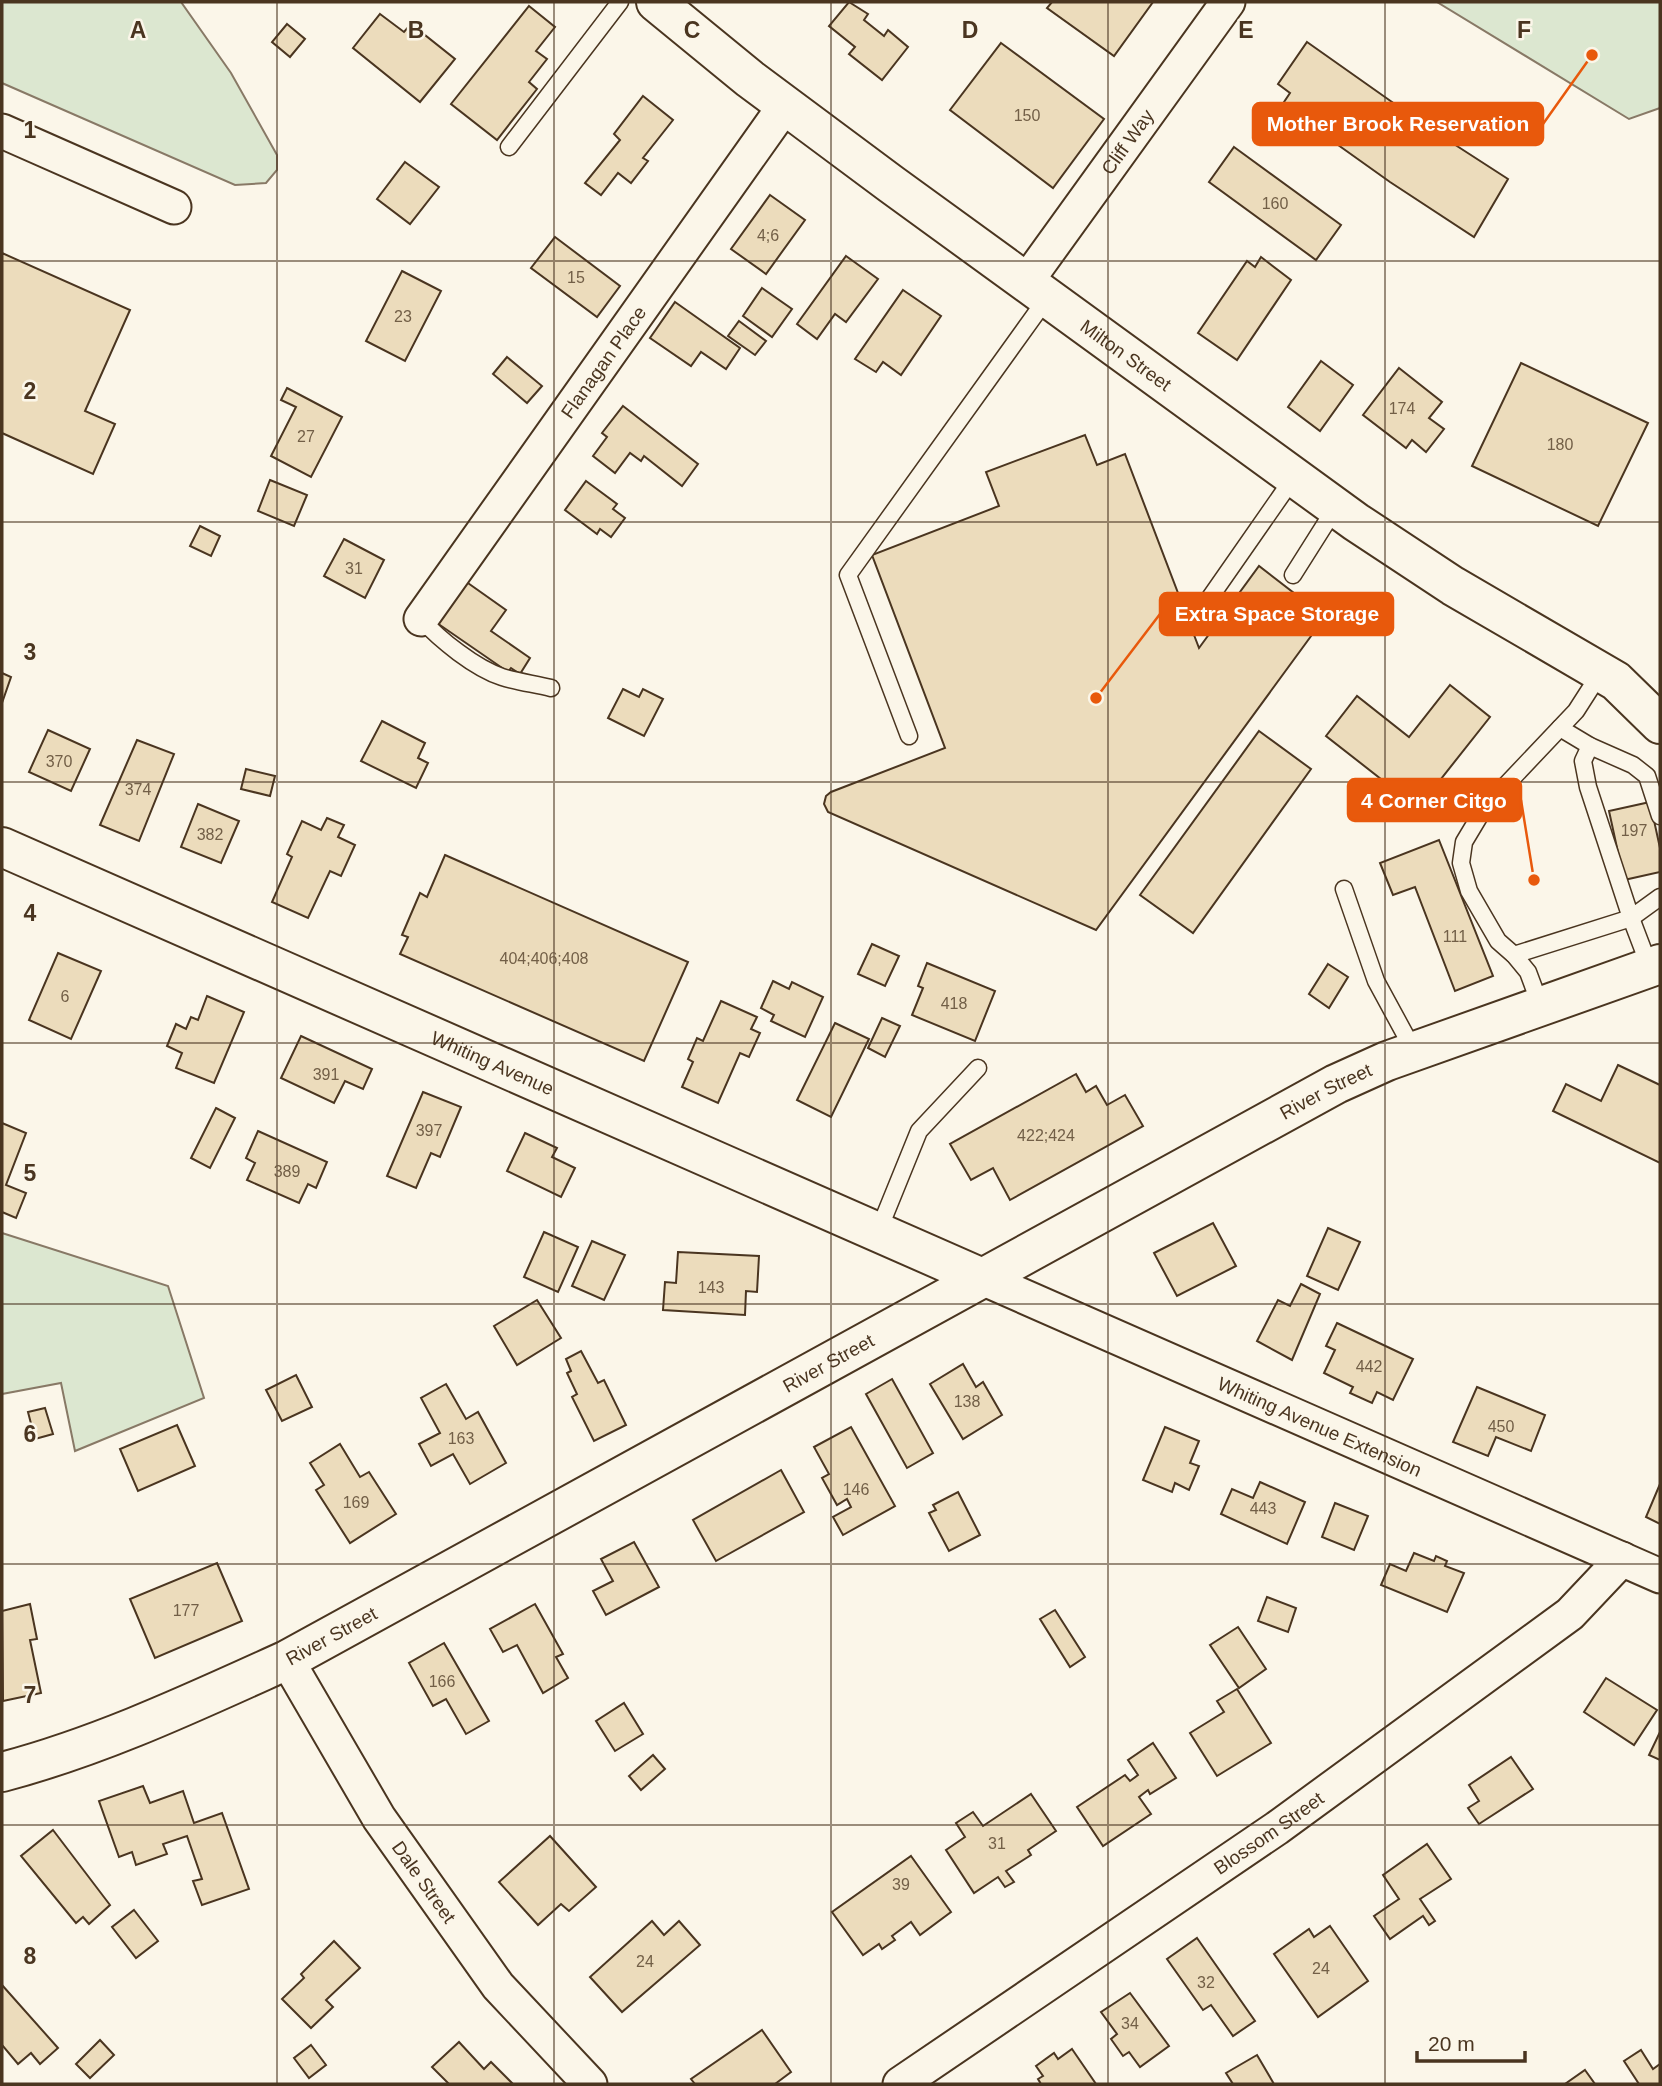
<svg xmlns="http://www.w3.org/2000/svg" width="1662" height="2086" viewBox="0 0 1662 2086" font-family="Helvetica,sans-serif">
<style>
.green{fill:#dce7d0;stroke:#887966;stroke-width:2}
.building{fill:#ecdcbc;stroke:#4a3520;stroke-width:2}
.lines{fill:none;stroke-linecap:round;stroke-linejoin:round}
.service-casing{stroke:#4a3520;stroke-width:19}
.minor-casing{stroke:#4a3520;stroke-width:37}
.tertiary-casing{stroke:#4a3520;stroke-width:42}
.primary-casing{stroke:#4a3520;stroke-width:42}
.service{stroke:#fbf6e9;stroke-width:16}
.minor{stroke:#fbf6e9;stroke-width:33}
.tertiary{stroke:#fbf6e9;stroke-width:38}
.primary{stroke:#fbf6e9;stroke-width:38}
.grid{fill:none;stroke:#4a3520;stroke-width:2;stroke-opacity:0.55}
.labels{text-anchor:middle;stroke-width:5;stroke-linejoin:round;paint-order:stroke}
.number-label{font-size:16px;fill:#725f47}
.street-label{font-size:19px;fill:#4a3520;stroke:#fbf6e9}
.grid-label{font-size:23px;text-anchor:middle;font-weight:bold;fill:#4a3520;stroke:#fbf6e9;stroke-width:5;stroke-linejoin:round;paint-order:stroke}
.leader{fill:none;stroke:#e8590c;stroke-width:2.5}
.callout-dot{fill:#e8590c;stroke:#fbf6e9;stroke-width:2.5}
.callout{fill:#e8590c;stroke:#e8590c;stroke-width:2.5}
.callout-label{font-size:21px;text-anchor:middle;font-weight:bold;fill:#fff}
</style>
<rect width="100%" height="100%" fill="#fbf6e9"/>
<g class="green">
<path d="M2,2h179l50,71 46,82v15l-11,13 -31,2 -233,-102z"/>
<path d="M1437,2h223v106l-31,11z"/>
<path d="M2,1233l166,53 36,112 -129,53 -14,-68 -59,11z"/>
</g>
<g class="building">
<path d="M849,2l19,12 -4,6 20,16 4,-6 20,17 -26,33 -33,-26 6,-7 -26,-21z"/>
<path d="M1052,2h101l-39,54 -67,-48z"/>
<path d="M529,6l26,21 -19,24 11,8 -18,23 8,7 -40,51 -46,-36z"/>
<path d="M380,14l24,18 7,-8 44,35 -35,43 -67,-54z"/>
<path d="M287,24l18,15 -15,18 -18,-15z"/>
<path d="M1307,42l119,84 82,53 -34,58 -84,-55 -108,-77 8,-12 -12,-9z"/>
<path d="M1001,43l103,76 -51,69 -103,-78z"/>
<path d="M643,96l30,24 -30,38 5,3 -17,22 -13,-10 -17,22 -16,-12 35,-43 -6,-6z"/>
<path d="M1234,147l107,78 -25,35 -107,-78z"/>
<path d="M405,162l34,25 -29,37 -33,-25z"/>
<path d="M770,195l35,25 -39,54 -35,-25z"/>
<path d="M555,237l65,49 -23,31 -66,-49z"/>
<path d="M2,253l128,57 -45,101 30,13 -22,50 -91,-41z"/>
<path d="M846,256l32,23 -32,43 -11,-8 -18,25 -20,-15z"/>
<path d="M1261,257l30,23 -54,80 -39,-27 49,-72 8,6z"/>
<path d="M402,271l39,20 -36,70 -39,-20z"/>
<path d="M762,288l30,21 -20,28 -29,-21z"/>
<path d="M903,290l38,26 -40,59 -18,-13 -7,10 -21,-13z"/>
<path d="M675,302l65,46 -14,21 -25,-17 -10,14 -41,-28z"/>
<path d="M739,321l27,20 -11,14 -27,-19z"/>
<path d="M507,357l35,29 -15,17 -34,-29z"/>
<path d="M1321,361l32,24 -33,46 -32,-24z"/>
<path d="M1521,363l127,60 -50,103 -126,-60z"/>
<path d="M1399,368l43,34 -13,16 15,11 -18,23 -14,-12 -6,8 -43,-33z"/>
<path d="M287,388l55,29 -31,60 -40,-21 25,-49 -15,-7z"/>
<path d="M623,406l75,58 -16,22 -38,-30 -3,5 -11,-8 -15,20 -22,-17 14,-19 -5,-4z"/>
<path d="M1085,435l12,30 28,-11 74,194 60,-82 66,51 -229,313 -268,-118 -4,-8 2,-8 5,-4 114,-44 -73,-193 127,-49 -13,-34z"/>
<path d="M270,480l37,15 -13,31 -36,-15z"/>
<path d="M586,481l31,23 -4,5 12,9 -14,19 -11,-8 -3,5 -32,-24z"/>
<path d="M200,526l20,10 -9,20 -21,-10z"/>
<path d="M344,539l40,21 -19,38 -41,-22z"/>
<path d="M458,576l48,34 -15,21 39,27 -10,16 -9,-6 -3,4 -71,-49z"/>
<path d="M2,673l9,4 -9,26z"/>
<path d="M1450,685l40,32 -72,91 -92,-72 31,-40 52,41z"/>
<path d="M623,689l16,8 4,-8 20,10 -19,37 -36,-18z"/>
<path d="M382,721l43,22 -7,15 10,5 -12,25 -55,-27z"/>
<path d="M48,730l42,19 -19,42 -42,-19z"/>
<path d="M1259,731l52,38 -118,164 -53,-38z"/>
<path d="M137,740l37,14 -35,87 -39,-16z"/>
<path d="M246,769l29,7 -5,20 -29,-7z"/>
<path d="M1650,802l10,46v24l-36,8 -15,-69z"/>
<path d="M198,804l41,17 -18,42 -40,-16z"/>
<path d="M327,818l17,7 -6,12 17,8 -14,31 -11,-5 -22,47 -36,-16 20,-45 -5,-3 15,-33 19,9z"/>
<path d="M1439,840l54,136 -38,15 -40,-104 -22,8 -13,-32z"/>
<path d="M445,855l243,107 -44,99 -244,-107 8,-17 -6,-2 18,-42 7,4z"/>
<path d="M872,944l27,12 -14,30 -27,-12z"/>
<path d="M58,953l43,18 -30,68 -42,-19z"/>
<path d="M927,963l68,28 -20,50 -63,-26 11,-27 -5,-2z"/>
<path d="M1328,964l20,13 -19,31 -20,-14z"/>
<path d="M773,981l16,8 3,-7 31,15 -18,40 -34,-16 3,-6 -13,-7z"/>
<path d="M207,996l37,16 -30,71 -38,-15 6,-15 -15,-7 9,-22 10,5 5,-12 7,3z"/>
<path d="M721,1001l36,16 -6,12 9,4 -11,24 -9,-4 -22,50 -36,-16 11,-25 -5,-3 9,-21 6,3z"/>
<path d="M882,1018l18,8 -15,31 -17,-9z"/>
<path d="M835,1023l34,16 -38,78 -34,-17z"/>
<path d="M301,1036l71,33 -9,20 -18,-8 -11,22 -53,-25z"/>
<path d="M1618,1065l42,20v78l-107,-52 13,-27 35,17z"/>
<path d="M1076,1074l10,18 10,-6 11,19 18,-10 18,31 -133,74 -17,-32 -22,12 -21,-36z"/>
<path d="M423,1092l38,15 -21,50 -9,-4 -15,35 -29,-12z"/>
<path d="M216,1108l19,10 -25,50 -19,-10z"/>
<path d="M2,1123l24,10 -20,52 20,8 -10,25 -14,-6z"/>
<path d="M258,1131l69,31 -11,26 -8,-4 -9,19 -52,-23 8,-17 -9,-5z"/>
<path d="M525,1133l32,15 -5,9 23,11 -14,29 -54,-26z"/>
<path d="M1213,1223l23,43 -59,30 -23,-43z"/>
<path d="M1328,1228l32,14 -22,48 -31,-14z"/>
<path d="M544,1232l34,15 -20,45 -34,-15z"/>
<path d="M592,1241l33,14 -21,45 -32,-14z"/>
<path d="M678,1252l81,4 -2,36 -11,-1 -1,24 -82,-5 2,-28 11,1z"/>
<path d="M1301,1284l19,10 -28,66 -35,-19 21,-41 12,6z"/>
<path d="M537,1300l24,38 -44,27 -23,-39z"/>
<path d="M1337,1323l76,36 -20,41 -16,-8 -5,11 -22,-10 3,-6 -29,-14 11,-23 -9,-4z"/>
<path d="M581,1351l17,32 6,-3 22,45 -32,16 -22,-44 5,-3 -10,-21 4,-2 -5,-12z"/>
<path d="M963,1364l13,23 7,-5 19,33 -39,24 -33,-55z"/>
<path d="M296,1375l16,32 -30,14 -16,-31z"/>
<path d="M892,1379l41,74 -26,15 -41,-74z"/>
<path d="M446,1384l20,35 12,-7 28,51 -36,21 -17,-30 -22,12 -12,-22 21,-11 -19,-35z"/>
<path d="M1477,1387l68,28 -14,36 -35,-14 -8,19 -35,-14z"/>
<path d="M45,1408l8,26 -18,5 -7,-27z"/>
<path d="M177,1425l18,41 -57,25 -18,-42z"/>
<path d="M851,1427l44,79 -52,29 -10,-18 18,-10 -4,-8 -10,6 -15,-27 7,-4 -15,-27z"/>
<path d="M1165,1427l34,14 -9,22 9,3 -10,24 -14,-7 -3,9 -29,-12z"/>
<path d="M340,1444l20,33 9,-5 27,42 -46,29 -34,-53 8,-5 -14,-22z"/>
<path d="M781,1470l23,42 -88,49 -23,-41z"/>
<path d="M1260,1482l45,20 -18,42 -66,-30 11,-25 21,9z"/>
<path d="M1660,1484v40l-14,-7z"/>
<path d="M958,1492l22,43 -31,16 -20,-38 7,-3 -3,-5z"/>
<path d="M1335,1503l33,13 -14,34 -32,-13z"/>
<path d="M634,1542l25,45 -53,28 -13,-24 20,-10 -12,-22z"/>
<path d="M1414,1553l20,8 2,-5 11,5 -2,5 19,7 -17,39 -66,-27 9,-21 16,7z"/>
<path d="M217,1563l25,58 -87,37 -25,-59z"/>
<path d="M1267,1597l29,11 -8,24 -30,-11z"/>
<path d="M30,1604l7,35 -7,1 11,53 -38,8 -1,-90z"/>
<path d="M535,1604l28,50 -7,3 12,21 -25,15 -26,-48 -14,7 -13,-23z"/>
<path d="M1055,1610l30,47 -15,10 -30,-48z"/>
<path d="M1238,1627l28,42 -27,19 -29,-43z"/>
<path d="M444,1643l45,78 -23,13 -20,-35 -13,7 -24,-43z"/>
<path d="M1606,1678l51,32 -23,35 -50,-33z"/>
<path d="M1237,1689l34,54 -54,33 -27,-43 34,-21 -7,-11z"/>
<path d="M624,1703l19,31 -28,17 -19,-30z"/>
<path d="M1660,1732v28l-11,-5z"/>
<path d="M1153,1743l23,35 -26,16 -2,-4 -9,7 12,17 -48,32 -26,-39 48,-32 5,6 8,-6 -10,-15z"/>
<path d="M653,1755l12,14 -24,21 -12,-14z"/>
<path d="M1511,1757l22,32 -54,35 -11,-16 11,-7 -10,-16z"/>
<path d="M143,1786l7,17 33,-12 11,32 28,-10 27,76 -47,16 -9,-24 9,-2 -15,-43 -24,8 4,10 -31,11 -4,-13 -13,5 -20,-56z"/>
<path d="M1031,1794l25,37 -28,19 3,5 -25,16 8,11 -9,5 -7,-10 -24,16 -28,-43 19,-13 -9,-14 17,-11 10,14z"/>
<path d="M53,1830l57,75 -21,19 -6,-7 -7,6 -55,-67z"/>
<path d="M550,1836l46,51 -27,24 -8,-7 -23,21 -39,-43z"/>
<path d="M1427,1844l24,35 -31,20 15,22 -6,4 -6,-9 -33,23 -16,-23 25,-17 -16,-24z"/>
<path d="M911,1856l40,56 -31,23 -9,-13 -19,14 3,4 -13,9 -3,-5 -16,11 -31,-43z"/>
<path d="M134,1910l24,31 -22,17 -24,-31z"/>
<path d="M652,1921l12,14 15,-14 21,24 -78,67 -32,-35z"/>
<path d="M1330,1926l38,55 -50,36 -44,-63 35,-25 5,8z"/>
<path d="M1197,1938l58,83 -22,15 -22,-31 -8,5 -36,-51z"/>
<path d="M334,1941l26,27 -34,32 7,7 -22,21 -29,-29 22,-21 -3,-4z"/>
<path d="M2,1985l56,63 -18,16 -9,-11 -13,11 -16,-19z"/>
<path d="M1130,1993l39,53 -29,21 -11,-15 -6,4 -12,-17 6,-5 -16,-22z"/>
<path d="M762,2030l29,42 -16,12h-80l-4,-5z"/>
<path d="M100,2040l14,15 -24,23 -14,-14z"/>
<path d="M459,2042l25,27 7,-7 22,22h-64l-17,-17z"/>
<path d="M311,2045l15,20 -17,13 -15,-20z"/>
<path d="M1072,2049l24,35h-55l-3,-5 5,-3 -7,-10 18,-13 4,6z"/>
<path d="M1641,2050l12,19 7,-5v20h-21l-15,-23z"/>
<path d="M1257,2055l17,29h-41l-7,-11z"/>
<path d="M1585,2070l10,14h-30z"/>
</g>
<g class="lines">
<defs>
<g id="service">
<path d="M509,147l111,-145"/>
<path d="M1293,575l43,-68"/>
<path d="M1202,609l92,-132"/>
<path d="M421,619c19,21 54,49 81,58 16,5 33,7 49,11"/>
<path d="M1560,728l30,18 43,19 14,11 13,40"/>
<path d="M909,736l-61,-161 199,-277"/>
<path d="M1590,746l-7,15 5,26 43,131 19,50"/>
<path d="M1344,889l32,92 38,70"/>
<path d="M1514,955l117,-37 29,-21"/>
<path d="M1541,1007l-13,-35 -14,-17 -16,-14 -29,-50 -8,-28 3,-21 21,-35 91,-96 25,-39"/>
<path d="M878,1232l41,-101 59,-63"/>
</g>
<g id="minor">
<path d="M2,131l172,76"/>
<path id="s1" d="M1026,282l202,-280"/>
<path id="s2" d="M421,619l365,-515"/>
<path id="s3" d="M982,1278l678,298"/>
<path id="s4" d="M287,1660l92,158 119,168 92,98"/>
<path id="s5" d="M900,2084l377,-256 293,-214 52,-55"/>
</g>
<g id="tertiary">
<path id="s6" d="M2,847l980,431"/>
<path id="s7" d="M2,1772c99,-26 192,-70 285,-112l1049,-576 51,-23 273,-97"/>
</g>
<g id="primary">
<path id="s8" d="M656,2l94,77 141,105 465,338 97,64 163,95 44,43"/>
</g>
</defs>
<use href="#service" class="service-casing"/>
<use href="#minor" class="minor-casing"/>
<use href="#tertiary" class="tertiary-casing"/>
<use href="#primary" class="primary-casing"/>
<use href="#service" class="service"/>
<use href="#minor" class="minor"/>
<use href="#tertiary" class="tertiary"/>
<use href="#primary" class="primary"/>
</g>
<path class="grid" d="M277,2v2082M554,2v2082M831,2v2082M1108,2v2082M1385,2v2082M2,261h1658M2,522h1658M2,782h1658M2,1043h1658M2,1304h1658M2,1564h1658M2,1825h1658"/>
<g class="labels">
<g class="number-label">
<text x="1027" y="121">150</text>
<text x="1275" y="209">160</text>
<text x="768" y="241">4;6</text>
<text x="576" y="283">15</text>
<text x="403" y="322">23</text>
<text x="1402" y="414">174</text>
<text x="306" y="442">27</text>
<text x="1560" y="450">180</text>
<text x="354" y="574">31</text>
<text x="59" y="767">370</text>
<text x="138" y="795">374</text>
<text x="1634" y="836">197</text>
<text x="210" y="840">382</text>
<text x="1455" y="942">111</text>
<text x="544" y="964">404;406;408</text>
<text x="65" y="1002">6</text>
<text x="954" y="1009">418</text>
<text x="326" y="1080">391</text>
<text x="429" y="1136">397</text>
<text x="1046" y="1141">422;424</text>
<text x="287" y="1177">389</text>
<text x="711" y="1293">143</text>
<text x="1369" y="1372">442</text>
<text x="967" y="1407">138</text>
<text x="1501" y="1432">450</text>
<text x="461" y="1444">163</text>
<text x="856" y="1495">146</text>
<text x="356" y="1508">169</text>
<text x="1263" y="1514">443</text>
<text x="186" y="1616">177</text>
<text x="442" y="1687">166</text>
<text x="997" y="1849">31</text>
<text x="901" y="1890">39</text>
<text x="645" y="1967">24</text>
<text x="1321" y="1974">24</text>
<text x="1206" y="1988">32</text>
<text x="1130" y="2029">34</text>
</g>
<g class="street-label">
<text dy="7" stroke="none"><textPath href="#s1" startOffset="173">Cliff Way</textPath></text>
<text dy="7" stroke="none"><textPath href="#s8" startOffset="588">Milton Street</textPath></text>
<text dy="7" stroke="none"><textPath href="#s2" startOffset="315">Flanagan Place</textPath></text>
<text dy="7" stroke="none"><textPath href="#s6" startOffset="536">Whiting Avenue</textPath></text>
<text dy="7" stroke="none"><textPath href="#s7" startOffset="1491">River Street</textPath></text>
<text dy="7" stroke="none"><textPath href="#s7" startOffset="924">River Street</textPath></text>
<text dy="7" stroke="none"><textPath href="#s3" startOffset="369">Whiting Avenue Extension</textPath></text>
<text dy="7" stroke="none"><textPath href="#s7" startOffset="357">River Street</textPath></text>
<text dy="7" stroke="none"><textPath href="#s5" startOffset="446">Blossom Street</textPath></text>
<text dy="7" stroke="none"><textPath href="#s4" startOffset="261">Dale Street</textPath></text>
</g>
</g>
<g class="grid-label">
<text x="138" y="38">A</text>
<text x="416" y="38">B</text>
<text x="692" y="38">C</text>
<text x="970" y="38">D</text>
<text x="1246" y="38">E</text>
<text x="1524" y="38">F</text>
<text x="30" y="138">1</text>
<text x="30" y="399">2</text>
<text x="30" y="660">3</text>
<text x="30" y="921">4</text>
<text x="30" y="1181">5</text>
<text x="30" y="1442">6</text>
<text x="30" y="1703">7</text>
<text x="30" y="1964">8</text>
</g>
<path class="leader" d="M1592 55L1543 124M1096 698L1160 614M1534 880L1521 800"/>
<g class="callout-dot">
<circle cx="1592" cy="55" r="7"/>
<circle cx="1096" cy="698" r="7"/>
<circle cx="1534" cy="880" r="7"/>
</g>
<g class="callout">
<rect x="1253" y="103" width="290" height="42" rx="7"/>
<rect x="1160" y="593" width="233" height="42" rx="7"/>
<rect x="1348" y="779" width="173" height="42" rx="7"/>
</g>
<g class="callout-label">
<text x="1398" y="131">Mother Brook Reservation</text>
<text x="1277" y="621">Extra Space Storage</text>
<text x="1434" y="808">4 Corner Citgo</text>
</g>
<rect width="1662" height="2086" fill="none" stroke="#4a3520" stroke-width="7"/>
<path d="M1417 2051v10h108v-10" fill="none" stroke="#4a3520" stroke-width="3.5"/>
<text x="1428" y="2051" font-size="21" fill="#4a3520" stroke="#fbf6e9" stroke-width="5" paint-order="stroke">20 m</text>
</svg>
